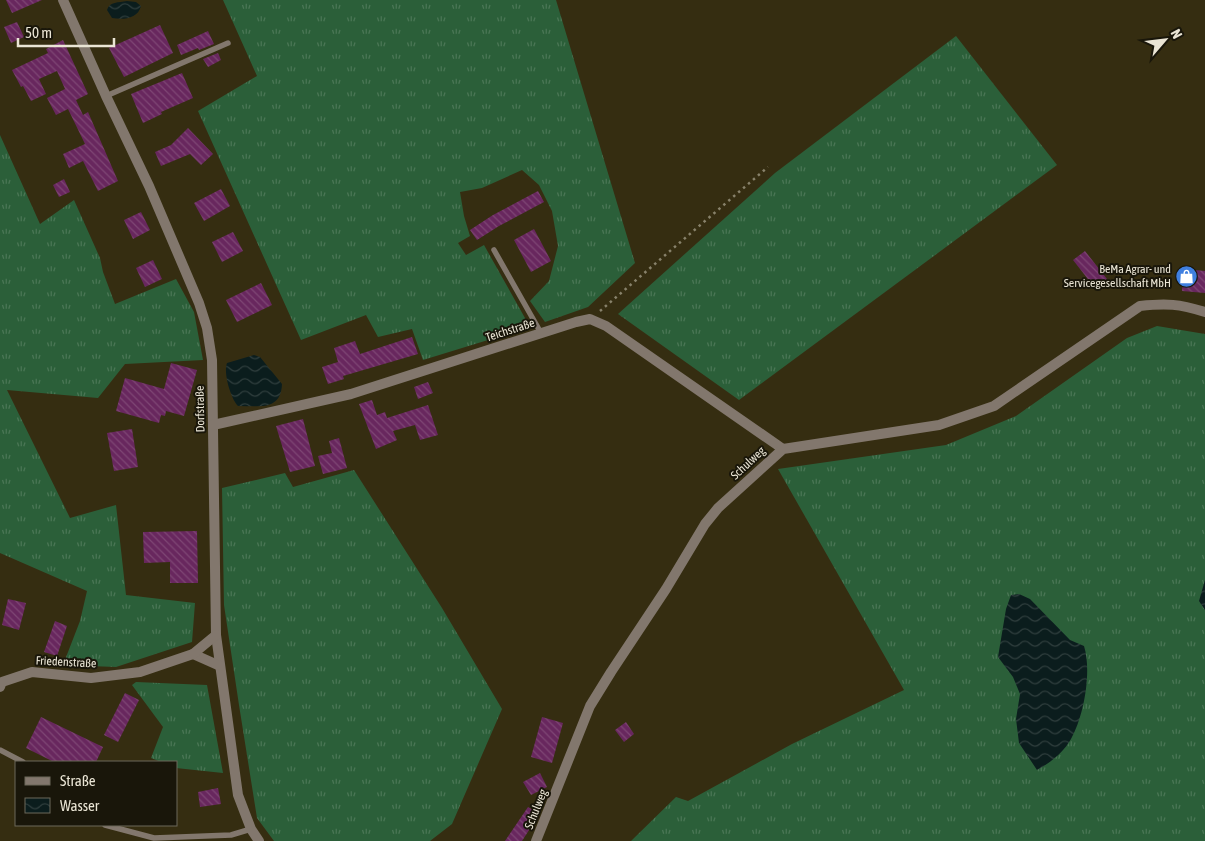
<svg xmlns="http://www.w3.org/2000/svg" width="1205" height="841" viewBox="0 0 1205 841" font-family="'Asap Condensed',sans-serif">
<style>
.grass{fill:url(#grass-tufts)}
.water{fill:url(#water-waves)}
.building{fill:url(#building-back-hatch)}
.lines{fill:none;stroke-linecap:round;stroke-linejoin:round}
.path{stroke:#88826b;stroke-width:2.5;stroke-dasharray:2.5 4;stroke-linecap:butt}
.lane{stroke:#82776d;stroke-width:5.5}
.street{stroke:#82776d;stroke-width:10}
.labels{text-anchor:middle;stroke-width:4;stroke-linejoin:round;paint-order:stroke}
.poi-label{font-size:12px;fill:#eae5d5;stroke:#19160a;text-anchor:end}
.street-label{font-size:12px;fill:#eae5d5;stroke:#19160a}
</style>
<defs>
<pattern id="grass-tufts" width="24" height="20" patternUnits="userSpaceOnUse" patternTransform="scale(1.25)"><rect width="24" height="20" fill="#2b5f39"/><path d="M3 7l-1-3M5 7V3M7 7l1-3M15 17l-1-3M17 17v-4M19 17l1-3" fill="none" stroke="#4a7655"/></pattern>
<pattern id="water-waves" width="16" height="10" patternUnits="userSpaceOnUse" patternTransform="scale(1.25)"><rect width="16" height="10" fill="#0b1d1d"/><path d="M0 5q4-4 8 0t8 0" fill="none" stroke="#2f3e3d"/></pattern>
<pattern id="building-back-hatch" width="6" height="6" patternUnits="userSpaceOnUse" patternTransform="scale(1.25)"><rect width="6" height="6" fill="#68275e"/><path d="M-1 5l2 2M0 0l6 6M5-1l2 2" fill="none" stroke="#7e4674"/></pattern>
</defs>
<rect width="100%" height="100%" fill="#352d11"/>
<g class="grass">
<path d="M223,0h333l79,263 -47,44 -43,15 -15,-21 19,-20 9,-35 -6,-35 -13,-26 -17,-15 -40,18 -22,4 4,24 6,20 -12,7 8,12 18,-10 46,82 -107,33 -11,-31 -34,8 -12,-22 -65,25 -103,-229 59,-35z"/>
<path d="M956,36l101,129 -318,235 -121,-86 157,-141z"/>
<path d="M0,135l40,89 34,-24 26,58 3,14 12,32 61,-25 18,33 9,48 -78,4 -27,34 -91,-8 63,128 46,-13 10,90 69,8 -3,39 -76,25 -53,-2 17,-44 7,-30 -87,-38z"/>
<path d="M1157,326l48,8v507h-574l45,-44 12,4 104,-57 112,-54 -126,-221 168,-24 70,-29 111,-78z"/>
<path d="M354,470l88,138 60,101 -50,115 -22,17h-156l-17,-23 -18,-113 -15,-100 -2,-117 63,-15 8,14z"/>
<path d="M136,682l71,3 16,88 -47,-5v-6h-15l-10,-4 12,-31 -31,-42z"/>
</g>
<g class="water">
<path d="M127,1l9,1 5,4c-3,13 -18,14 -29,12l-5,-8c3,-9 11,-7 20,-9z"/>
<path d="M254,355l6,2 22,27c-1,27 -23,22 -44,22 -7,-7 -15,-33 -11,-43z"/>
<path d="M1205,580v30l-6,-9z"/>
<path d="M1019,594l11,5 40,41 14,6c8,25 0,70 -13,93 -8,14 -21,24 -34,31l-18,-27 -3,-24 4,-25 -7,-17 -15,-20 8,-48 5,-14z"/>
</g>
<g class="building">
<path d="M6,0h36l-30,13z"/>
<path d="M17,22l7,15 -13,6 -7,-16z"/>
<path d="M160,25l13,28 -49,24 -15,-29z"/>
<path d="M208,31l6,13 -15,6 -1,-2 -17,7 -4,-10z"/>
<path d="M63,40l25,54 -12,6 7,15 5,-3 30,69 -20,10 -15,-30 -14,7 -6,-14 22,-10 -17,-35 -12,6 -9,-17 18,-9 -8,-18 -18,8 7,15 -15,7 -8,-15 -2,1 -9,-17 36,-17 -2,-4z"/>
<path d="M218,53l3,7 -13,7 -5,-8z"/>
<path d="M182,73l11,25 -32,14 1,2 -19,9 -12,-29z"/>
<path d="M188,128l25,26 -12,11 -11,-11 -29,12 -6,-14 16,-7z"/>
<path d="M64,179l6,13 -11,5 -6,-12z"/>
<path d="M221,189l9,17 -26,15 -10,-18z"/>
<path d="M538,191l6,11 -45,24 -22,14 -7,-10 23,-15z"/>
<path d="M141,212l9,18 -17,9 -9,-19z"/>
<path d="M534,229l17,32 -20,11 -17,-32z"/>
<path d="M233,232l10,19 -21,11 -10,-20z"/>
<path d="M1085,251l22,28 -12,9 -22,-28z"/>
<path d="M153,260l9,19 -17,8 -9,-19z"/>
<path d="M1184,269l21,2v22l-23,-2z"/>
<path d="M261,283l11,22 -35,17 -11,-22z"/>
<path d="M412,337l6,17 -75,22 1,3 -16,5 -6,-17 16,-5 -4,-14 21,-7 5,13z"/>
<path d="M171,363l26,7 -13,46 -18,-5 -1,5 -4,-1 -2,8 -43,-12 9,-33 39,11z"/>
<path d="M428,382l5,11 -15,6 -4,-12z"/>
<path d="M372,400l5,15 8,-3 2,6 41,-13 10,30 -18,5 -5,-15 -22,6 4,9 -21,9 -17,-45z"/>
<path d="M303,419l12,47 -25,6 -14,-46z"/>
<path d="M132,429l6,38 -24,4 -7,-38z"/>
<path d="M339,438l8,30 -24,6 -5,-18 14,-3 -3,-12z"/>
<path d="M197,531l1,52h-28v-21l-26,1 -1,-31z"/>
<path d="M8,599l18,4 -7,27 -17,-5z"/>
<path d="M55,621l12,5 -10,30 -13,-4z"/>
<path d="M125,693l14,7 -21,42 -14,-7z"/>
<path d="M41,717l62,30 -7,15h-42l-28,-14z"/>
<path d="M542,717l21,6 -11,40 -21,-6z"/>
<path d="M626,722l8,12 -10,8 -9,-12z"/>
<path d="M540,773l7,14 -16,8 -8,-13z"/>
<path d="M218,788l3,16 -21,3 -2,-15z"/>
<path d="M528,807l11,7 -7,14 -1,-1 -9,14h-17z"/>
</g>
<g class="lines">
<path class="path" d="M600,311l168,-144"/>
<g class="lane">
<path d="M106,96l122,-53"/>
<path d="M494,250l47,83"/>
<path d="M0,750l23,12"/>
<path d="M105,825l49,13 77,-3 20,-6"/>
</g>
<g class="street">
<path d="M63,0l43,96 43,90 50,117 8,25 5,32 4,275 22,160 13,34 8,12"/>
<path d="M213,425l138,-31 225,-72 14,-3 16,7 177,123"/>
<path d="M193,654l27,12"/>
<path d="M0,687l2,-5 30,-10 59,6 49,-6 53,-18 23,-19"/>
<path d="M536,841l54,-135 21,-34 55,-83 39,-65 13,-16 65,-59 156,-24 55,-19 146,-100c27,-3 39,-2 65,6"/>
</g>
</g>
<defs>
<symbol id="shop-disc" viewBox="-11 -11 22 22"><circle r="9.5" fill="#3f7fe0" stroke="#19160a"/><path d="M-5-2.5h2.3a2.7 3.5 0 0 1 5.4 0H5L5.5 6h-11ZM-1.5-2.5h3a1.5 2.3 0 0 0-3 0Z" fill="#fff"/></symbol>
</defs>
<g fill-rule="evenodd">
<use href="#shop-disc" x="1174" y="264" width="25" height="25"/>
</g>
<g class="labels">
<g class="poi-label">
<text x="1171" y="273">BeMa Agrar- und<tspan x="1171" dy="14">Servicegesellschaft MbH</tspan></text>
</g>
<g class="street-label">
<text transform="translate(510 330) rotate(-18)" y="4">Teichstraße</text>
<text transform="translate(200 409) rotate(-91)" y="4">Dorfstraße</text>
<text transform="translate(748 463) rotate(-43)" y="4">Schulweg</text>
<text transform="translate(66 662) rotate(3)" y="4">Friedenstraße</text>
<text transform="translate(536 809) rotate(-68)" y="4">Schulweg</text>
</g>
</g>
<rect x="15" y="761" width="162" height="65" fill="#19160a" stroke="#6d695b"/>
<rect x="25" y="777" width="25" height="8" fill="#82776d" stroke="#6d695b"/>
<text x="60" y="786" font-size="15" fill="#eae5d5">Straße</text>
<rect x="25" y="798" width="25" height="15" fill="url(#water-waves)" stroke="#6d695b"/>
<text x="60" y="811" font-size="15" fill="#eae5d5">Wasser</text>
<g transform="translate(1165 40) rotate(62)" stroke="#19160a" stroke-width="4" paint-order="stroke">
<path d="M0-4L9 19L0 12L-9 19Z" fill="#eae5d5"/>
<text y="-8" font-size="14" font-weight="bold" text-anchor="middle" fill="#eae5d5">N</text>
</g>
<path d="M18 38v8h96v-8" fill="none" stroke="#eae5d5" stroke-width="2.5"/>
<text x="25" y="38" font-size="15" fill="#eae5d5" stroke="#19160a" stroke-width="4" paint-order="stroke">50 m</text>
</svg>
